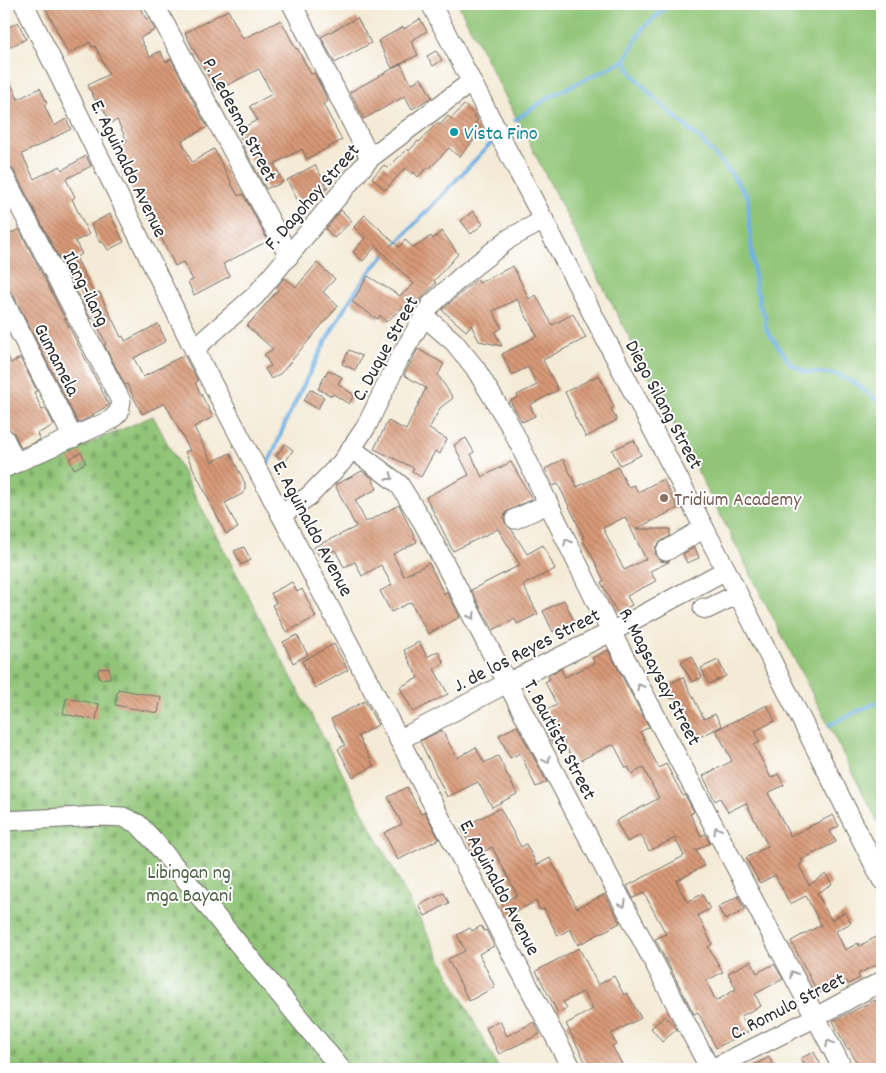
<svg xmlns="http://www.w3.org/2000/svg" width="886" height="1073" viewBox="0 0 886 1073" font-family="Dekko,sans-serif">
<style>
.green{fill:#90c577;stroke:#5e7851}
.cemetery{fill:url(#cemetery-stones);stroke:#5e7851}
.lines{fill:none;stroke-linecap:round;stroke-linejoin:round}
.stream{stroke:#6fb1e4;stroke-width:4}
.building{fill:url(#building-back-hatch);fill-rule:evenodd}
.minor-casing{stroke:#716e67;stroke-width:21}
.minor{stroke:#fff;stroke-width:19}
.oneway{stroke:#a0a0a0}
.culture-dot{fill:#0f9aa8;stroke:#fff;stroke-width:2}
.education-dot{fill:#8d6e63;stroke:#fff;stroke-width:2}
.labels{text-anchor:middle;stroke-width:4;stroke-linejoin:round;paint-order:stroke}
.street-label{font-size:20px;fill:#2b2b2b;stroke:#fff}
.culture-label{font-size:20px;fill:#0d838f;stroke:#fff;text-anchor:start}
.education-label{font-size:20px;fill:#785e54;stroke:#fff;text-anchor:start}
.park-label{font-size:20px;fill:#4e6146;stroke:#fff}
</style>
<defs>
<pattern id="cemetery-stones" width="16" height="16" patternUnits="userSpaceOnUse" patternTransform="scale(1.25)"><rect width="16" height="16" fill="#90c577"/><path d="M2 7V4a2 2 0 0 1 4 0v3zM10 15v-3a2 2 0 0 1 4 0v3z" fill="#7ca967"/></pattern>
<pattern id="building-back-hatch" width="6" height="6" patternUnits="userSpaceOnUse" patternTransform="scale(1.25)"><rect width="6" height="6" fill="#d89977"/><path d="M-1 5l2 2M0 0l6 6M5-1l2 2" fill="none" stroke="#af7d62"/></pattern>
</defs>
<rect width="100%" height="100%" fill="#fff"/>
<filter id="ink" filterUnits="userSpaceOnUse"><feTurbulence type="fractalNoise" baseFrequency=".02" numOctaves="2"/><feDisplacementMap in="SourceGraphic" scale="10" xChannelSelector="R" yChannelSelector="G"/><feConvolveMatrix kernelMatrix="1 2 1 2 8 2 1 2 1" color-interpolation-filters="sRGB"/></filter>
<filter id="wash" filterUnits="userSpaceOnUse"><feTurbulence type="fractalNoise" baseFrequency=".0096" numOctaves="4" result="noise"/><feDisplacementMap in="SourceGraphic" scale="20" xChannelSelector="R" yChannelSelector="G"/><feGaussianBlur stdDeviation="1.12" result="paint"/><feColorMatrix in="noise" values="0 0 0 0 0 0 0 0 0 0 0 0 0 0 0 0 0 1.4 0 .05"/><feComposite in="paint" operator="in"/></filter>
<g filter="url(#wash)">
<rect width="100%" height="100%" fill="#f4ebd7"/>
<path class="green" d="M458,4h424v826z"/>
<path class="cemetery" d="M153,416l346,653h-495v-589z"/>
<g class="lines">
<g class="stream">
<path d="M670,4l-27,24 -18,32 6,12 23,26 46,41 30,33 18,25 1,27 7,67 4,4 -1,10 6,10 1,14 25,35 15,8 29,2 20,9 27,21"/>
<path d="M515,120l36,-24 74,-36"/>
<path d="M393,247l100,-106"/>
<path d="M266,466c10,-15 14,-33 22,-49 24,-48 47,-100 80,-143 6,-8 13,-15 20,-22"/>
<path d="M829,725l53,-25"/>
</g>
</g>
<g id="blocks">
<g class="building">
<path d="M44,4h94l8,15 3,-1 6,12 -15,8 10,19 10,-6 6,11 5,-3 36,68 -25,14 10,21 22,-13 24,47 5,-2 25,47 -45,23 7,12 -36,19 -6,-13 5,-2 -10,-18 -8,4 -20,-41 -2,1 -30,-54 7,-4 -12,-23 9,-4 -10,-21 -6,3 -13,-24 -3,1 -7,-15 21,-11 -14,-28 -3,1 -2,-5 -22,12z"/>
<path d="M228,10l15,29 38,-19 15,29 1,-1 14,26 3,-1 8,15 6,13 -5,3 19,36 -35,19 -5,-10 -28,15 9,18 -10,5 -1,-1 -6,3 -23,-43 2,-1 -8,-14 20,-11 -7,-14 22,-12 -13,-25 -43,22 -31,-58z"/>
<path d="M357,18l14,25 -36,20 -14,-26z"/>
<path d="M420,19l7,12 -16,10 7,14 -26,13 -14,-27 25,-14 1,2z"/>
<path d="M18,22l8,17 -22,11v-20z"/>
<path d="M436,51l6,9 -9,6 -6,-10z"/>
<path d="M401,64l10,20 10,-6 11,19 -20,12 -7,-13 -41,23 -14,-27z"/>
<path d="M4,69l14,30 22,-11 7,15 -3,2 10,21 12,-7 5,10 -49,25 12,25 26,-13 2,4 24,-14 5,10 -25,13 9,18 -3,2 17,36 -14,6 7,13 -6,3 18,37 5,-2 22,45 2,-1 2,5 33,-17 8,17 -32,17 9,19 41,-22 14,26 -3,2 18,34 -19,10 18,35 18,-9 15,30v7l-3,4 -17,9 13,25 -12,6 -41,-82 5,-2 -25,-47 -23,11 -15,-30 -2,1 -21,-40 2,-1 -12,-26 -3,1 -77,-148 -4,-5 -6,-1z"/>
<path d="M464,105l11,10 -2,1 5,4 -3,3 8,7 -24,27 -10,-9 -20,21 -1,-2 -10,10 -4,-5 -2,2 -7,-6 -20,22 -13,-12 12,-13 4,3 19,-19 2,2 9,-10 1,1 18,-19 3,2 8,-9 3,3z"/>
<path d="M315,165l13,23 -29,15 -12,-23z"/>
<path d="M341,210l11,11 -18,17 -8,-9z"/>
<path d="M473,211l10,13 -12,10 -10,-13z"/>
<path d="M110,214l14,28 -16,8 -5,-8 -3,1 -9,-19z"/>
<path d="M365,215l34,32 6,-7 9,8 17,-12 2,3 9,-8 16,23 -24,27 2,2 -20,21 2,1 -8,10 -7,-8 -17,15 -6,-7 -2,4 -26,-17 16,-26 32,20 14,-12 -38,-38 -13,15 -10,-9 12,-14 -11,-11z"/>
<path d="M19,229l90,176 -16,9 1,1 -16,8 -64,-127 -4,-5 -6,-1v-53z"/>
<path d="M317,263l18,16 -12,13 15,14 -57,67 -10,6 -6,-10 6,-3 -7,-11 9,-6 -26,-23 31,-36 -2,-2 9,-10 11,9z"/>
<path d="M513,266l16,33 7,-4 16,30 21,-11 13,24 -43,22 15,30 -28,15 5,11 -13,6 -12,-21 8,-4 -1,-2 20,-10 -9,-18 -16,8 -10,-21 35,-18 -20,-37 -24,12 9,17 -7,4 7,14 -23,-5 -8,-16 -5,6 -24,-21 35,-31 2,4z"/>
<path d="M4,347l7,16 9,-5 17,33 -3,1 8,18 4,-1 8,16 -17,9 3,6 -19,8 -7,-15 -7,-5 -3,-8z"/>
<path d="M418,349l26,15 -6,11 15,23 -13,10 -11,21 18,10 -7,15 -5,-3 -14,26 -9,-6 2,-3 -40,-19 14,-28 18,9 20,-42 -22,-13z"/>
<path d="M349,350l13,6 -7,14 -13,-6z"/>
<path d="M328,370l14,7 -4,7 16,11 -5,9 -16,-10 -1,2 -14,-7z"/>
<path d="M599,375l15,32 -3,2 6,11 -31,17 -12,-22 1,-1 -10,-22z"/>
<path d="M310,389l14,8 -6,12 -14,-8z"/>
<path d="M466,438l8,14 -3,2 11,23 29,-15 21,37 -26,13 -2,5 1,6 7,7 15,24 16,-9 12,24 -32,16 15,29 -21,10 -2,-5 -22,11 -22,-40 49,-25 -22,-36 -45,22 -27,-54 43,-22 -15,-30z"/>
<path d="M634,440l7,15 -21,10 -8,-15z"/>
<path d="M285,444l8,6 -8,12 -9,-6z"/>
<path d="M81,452l5,11 -12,6 -5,-10z"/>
<path d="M563,459l14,28 41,-20 10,20 6,-2 4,7 25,-13 15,29 -42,21h34v7l-10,6 -4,4 -1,5 1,5 4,5 9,1 -19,9 6,10 -29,15 5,9 -15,8 -16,-31 3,-1 -9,-19 -13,-24 2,-1 -26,-53 -5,2 -8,-17zM625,517l21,42 -22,11 -21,-42z"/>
<path d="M362,471l10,7 5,11 -22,11 11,22 33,-17 18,37 -24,12 11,22 25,-13 15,31 3,-2 13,25 -32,17 -17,-32 -20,10 -11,-21 12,-6 -11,-20 -19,11 -7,-14 -11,5 -9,-17 -15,8 -6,-11 42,-20 -21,-42z"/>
<path d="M244,547l7,13 -10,5 -7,-14z"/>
<path d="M695,547l4,11 -12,5 -4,-9z"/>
<path d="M292,582l5,10 5,-3 14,28 -30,15 -14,-27 4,-2 -5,-10z"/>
<path d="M564,600l10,21 -21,11 -10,-21z"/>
<path d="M297,635l11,20 -15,8 -10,-21z"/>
<path d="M419,642l8,15 11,-6 6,12 -10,6 14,25 -35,18 -13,-25 18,-9 -14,-28z"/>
<path d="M334,644l14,26 -33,18 -13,-27z"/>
<path d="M608,650l41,77 -9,5 19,36 7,-4 17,32 2,-1 9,17 -4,2 11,22 4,-2 5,9 -14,7 8,16 -28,15 11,21 15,-8 8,15 -12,6 14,29 -4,3 15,25 -17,9 10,20 20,-12 -8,-16 23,-12 6,12 17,-9 9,15 -28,15 6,12 -20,10 8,15 -33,17 -18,-36 -4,2 -39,-75 11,-5 -22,-41 -11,5 -6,-12 57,-30 -9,-18 -26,13 -8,-16 -14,7 -11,-21 43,-23 -16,-30 -11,6 -4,-7 -2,1 -12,-23 -2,1 -1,-1 -36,18 -13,-24 -9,5 -6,-12 8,-4 -9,-18 11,-5 -12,-23 5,-3 -2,-4 13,-6 4,8 30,-14 -3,-5z"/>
<path d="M692,656l10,21 -10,5 -11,-20z"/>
<path d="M718,660l8,16 -17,8 -8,-16z"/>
<path d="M109,668l1,10 -11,1 -1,-10z"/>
<path d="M683,677l21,42 11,-5 7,12 -24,12 -13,-25 -2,1 -8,-16 -4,1 -6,-13z"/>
<path d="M118,689l43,8 -3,16 -43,-8z"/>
<path d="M66,698l33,6 -3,16 -33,-6z"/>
<path d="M365,701l13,24 -20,11 16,30 -21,11 -15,-28 7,-4 -14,-26z"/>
<path d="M767,705l8,16 -20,10 5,11 -6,3 17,33 7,-4 6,11 -16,8 22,43 43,-21 6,11 -9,5 6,11 -35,18 2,3 -4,2 10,20 17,-11 6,10 -15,9 14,27 14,-8 6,11 -15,8 9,19 13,-7 1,3 23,-12v28l-24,12 2,4 -12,6 -1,-3 -21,11h-6l-4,-3 -25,-48 30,-16 -15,-29 -16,8 -15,-29 -15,8 -14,-25 22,-12 -22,-43 -18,9 -8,-14 -5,3 -12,-25 29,-15 -16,-31z"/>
<path d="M517,726l30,56 -11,5 -16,-34 -10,5 -11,-23z"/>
<path d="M442,730l15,28 19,-11 8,16 14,-7 19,38 -25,13 -14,-25 -31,15 -27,-56z"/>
<path d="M407,787l14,27 4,-2 14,27 -41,21 -14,-27 18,-9 -14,-27z"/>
<path d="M500,808l21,39 5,-3 11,21 13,-7 27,50 28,-14 15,29 -42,22 -8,-16 -12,7 -14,-27 -4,1 -4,-9 -28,15 -6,-13 15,-8 -10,-20 -15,-28 -16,9 -15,-28z"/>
<path d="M444,893l5,10 -24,13 -6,-11z"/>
<path d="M738,896l7,14 -20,10 -7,-13z"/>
<path d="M481,926l3,5 2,-1 8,16 -15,8 16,33 -26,14 -21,-42 17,-8 -8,-16 13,-7 2,3z"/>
<path d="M579,948l19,37 16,-9 10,19 3,-2 14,25 -30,16 5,10 -4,2 10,18 -10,5h-6l-3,-6 -14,6 -23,-45 27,-15 -10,-17 -20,10 4,6 -9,5 -22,-42z"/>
<path d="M875,1000l7,14v50l-10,5h-12l-11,-21 -2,1 -14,-28z"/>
<path d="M665,1016l12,13 -15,13 -11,-14z"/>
<path d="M500,1021l7,15 27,-14 6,12 -41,20 -13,-26z"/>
<path d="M814,1052l9,17h-17l-5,-11z"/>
<path d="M769,1057l6,12h-29z"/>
</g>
</g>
</g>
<g filter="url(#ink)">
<use href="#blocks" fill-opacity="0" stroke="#716e67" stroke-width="1"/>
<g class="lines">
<defs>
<g id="minor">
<path d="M24,4l170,345 378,720"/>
<path d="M154,4l135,252"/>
<path d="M292,4l78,154"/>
<path d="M431,4l295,566 156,310"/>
<path d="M4,176l117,225 -2,11 -8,8 -107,48"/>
<path d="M4,301l69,137"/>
<path d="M424,316l30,26 21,26 36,59 100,205 232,437"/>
<path d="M194,349l61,-53 115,-138 101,-76"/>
<path d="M4,438l12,25"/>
<path d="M351,448l48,36 25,40 286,545"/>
<path d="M281,515l28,-19 33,-34 24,-35 33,-68 32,-54 32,-30 47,-37 34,-18"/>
<path d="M515,519l33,-15"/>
<path d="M666,551l38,-23"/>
<path d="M703,608l4,1 31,-15"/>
<path d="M399,740l108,-57 104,-51 115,-62"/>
<path d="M4,821l97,-5 22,1 15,7 16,17 187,228"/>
<path d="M712,1069l104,-52 66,-36"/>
</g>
</defs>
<use href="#minor" class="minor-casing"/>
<use href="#minor" class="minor"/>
</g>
<defs><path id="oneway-chevron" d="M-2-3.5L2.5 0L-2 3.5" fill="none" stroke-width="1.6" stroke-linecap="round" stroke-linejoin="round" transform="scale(1.25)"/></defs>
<g class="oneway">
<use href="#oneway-chevron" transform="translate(390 477) rotate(37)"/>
<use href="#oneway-chevron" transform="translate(567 542) rotate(-116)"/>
<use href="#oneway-chevron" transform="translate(472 616) rotate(63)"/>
<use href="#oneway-chevron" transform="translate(640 687) rotate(-118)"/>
<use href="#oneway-chevron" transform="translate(547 760) rotate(62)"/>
<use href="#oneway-chevron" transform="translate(717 830) rotate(-118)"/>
<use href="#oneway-chevron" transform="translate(623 904) rotate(62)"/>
<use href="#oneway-chevron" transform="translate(793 974) rotate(-118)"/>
<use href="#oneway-chevron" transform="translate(829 1043) rotate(-117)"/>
</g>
</g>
<circle class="culture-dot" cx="454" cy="132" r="5"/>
<circle class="education-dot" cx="664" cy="498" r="5"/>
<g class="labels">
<g class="street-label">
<text transform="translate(241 119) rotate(62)" y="7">P. Ledesma Street</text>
<text transform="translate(130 168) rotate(64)" y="7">E. Aguinaldo Avenue</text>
<text transform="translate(311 196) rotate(-49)" y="7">F. Dagohoy Street</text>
<text transform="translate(87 288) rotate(63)" y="7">Ilang-ilang</text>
<text transform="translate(384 348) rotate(-61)" y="7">C. Duque Street</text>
<text transform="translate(58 359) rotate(63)" y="7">Gumamela</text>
<text transform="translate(665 404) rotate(62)" y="7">Diego Silang Street</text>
<text transform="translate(314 528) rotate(62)" y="7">E. Aguinaldo Avenue</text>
<text transform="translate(526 649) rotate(-27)" y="7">J. de los Reyes Street</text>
<text transform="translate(661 676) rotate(62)" y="7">R. Magsaysay Street</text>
<text transform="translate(561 739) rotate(62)" y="7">T. Bautista Street</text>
<text transform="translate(501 887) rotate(62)" y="7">E. Aguinaldo Avenue</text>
<text transform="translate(787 1005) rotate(-27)" y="7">C. Romulo Street</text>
</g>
<g class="culture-label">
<text x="464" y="139">Vista Fino</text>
</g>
<g class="education-label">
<text x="674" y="505">Tridium Academy</text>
</g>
<g class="park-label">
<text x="189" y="878">Libingan ng<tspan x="189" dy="23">mga Bayani</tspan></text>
</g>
</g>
<rect width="886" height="1073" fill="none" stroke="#fff" stroke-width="20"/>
</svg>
